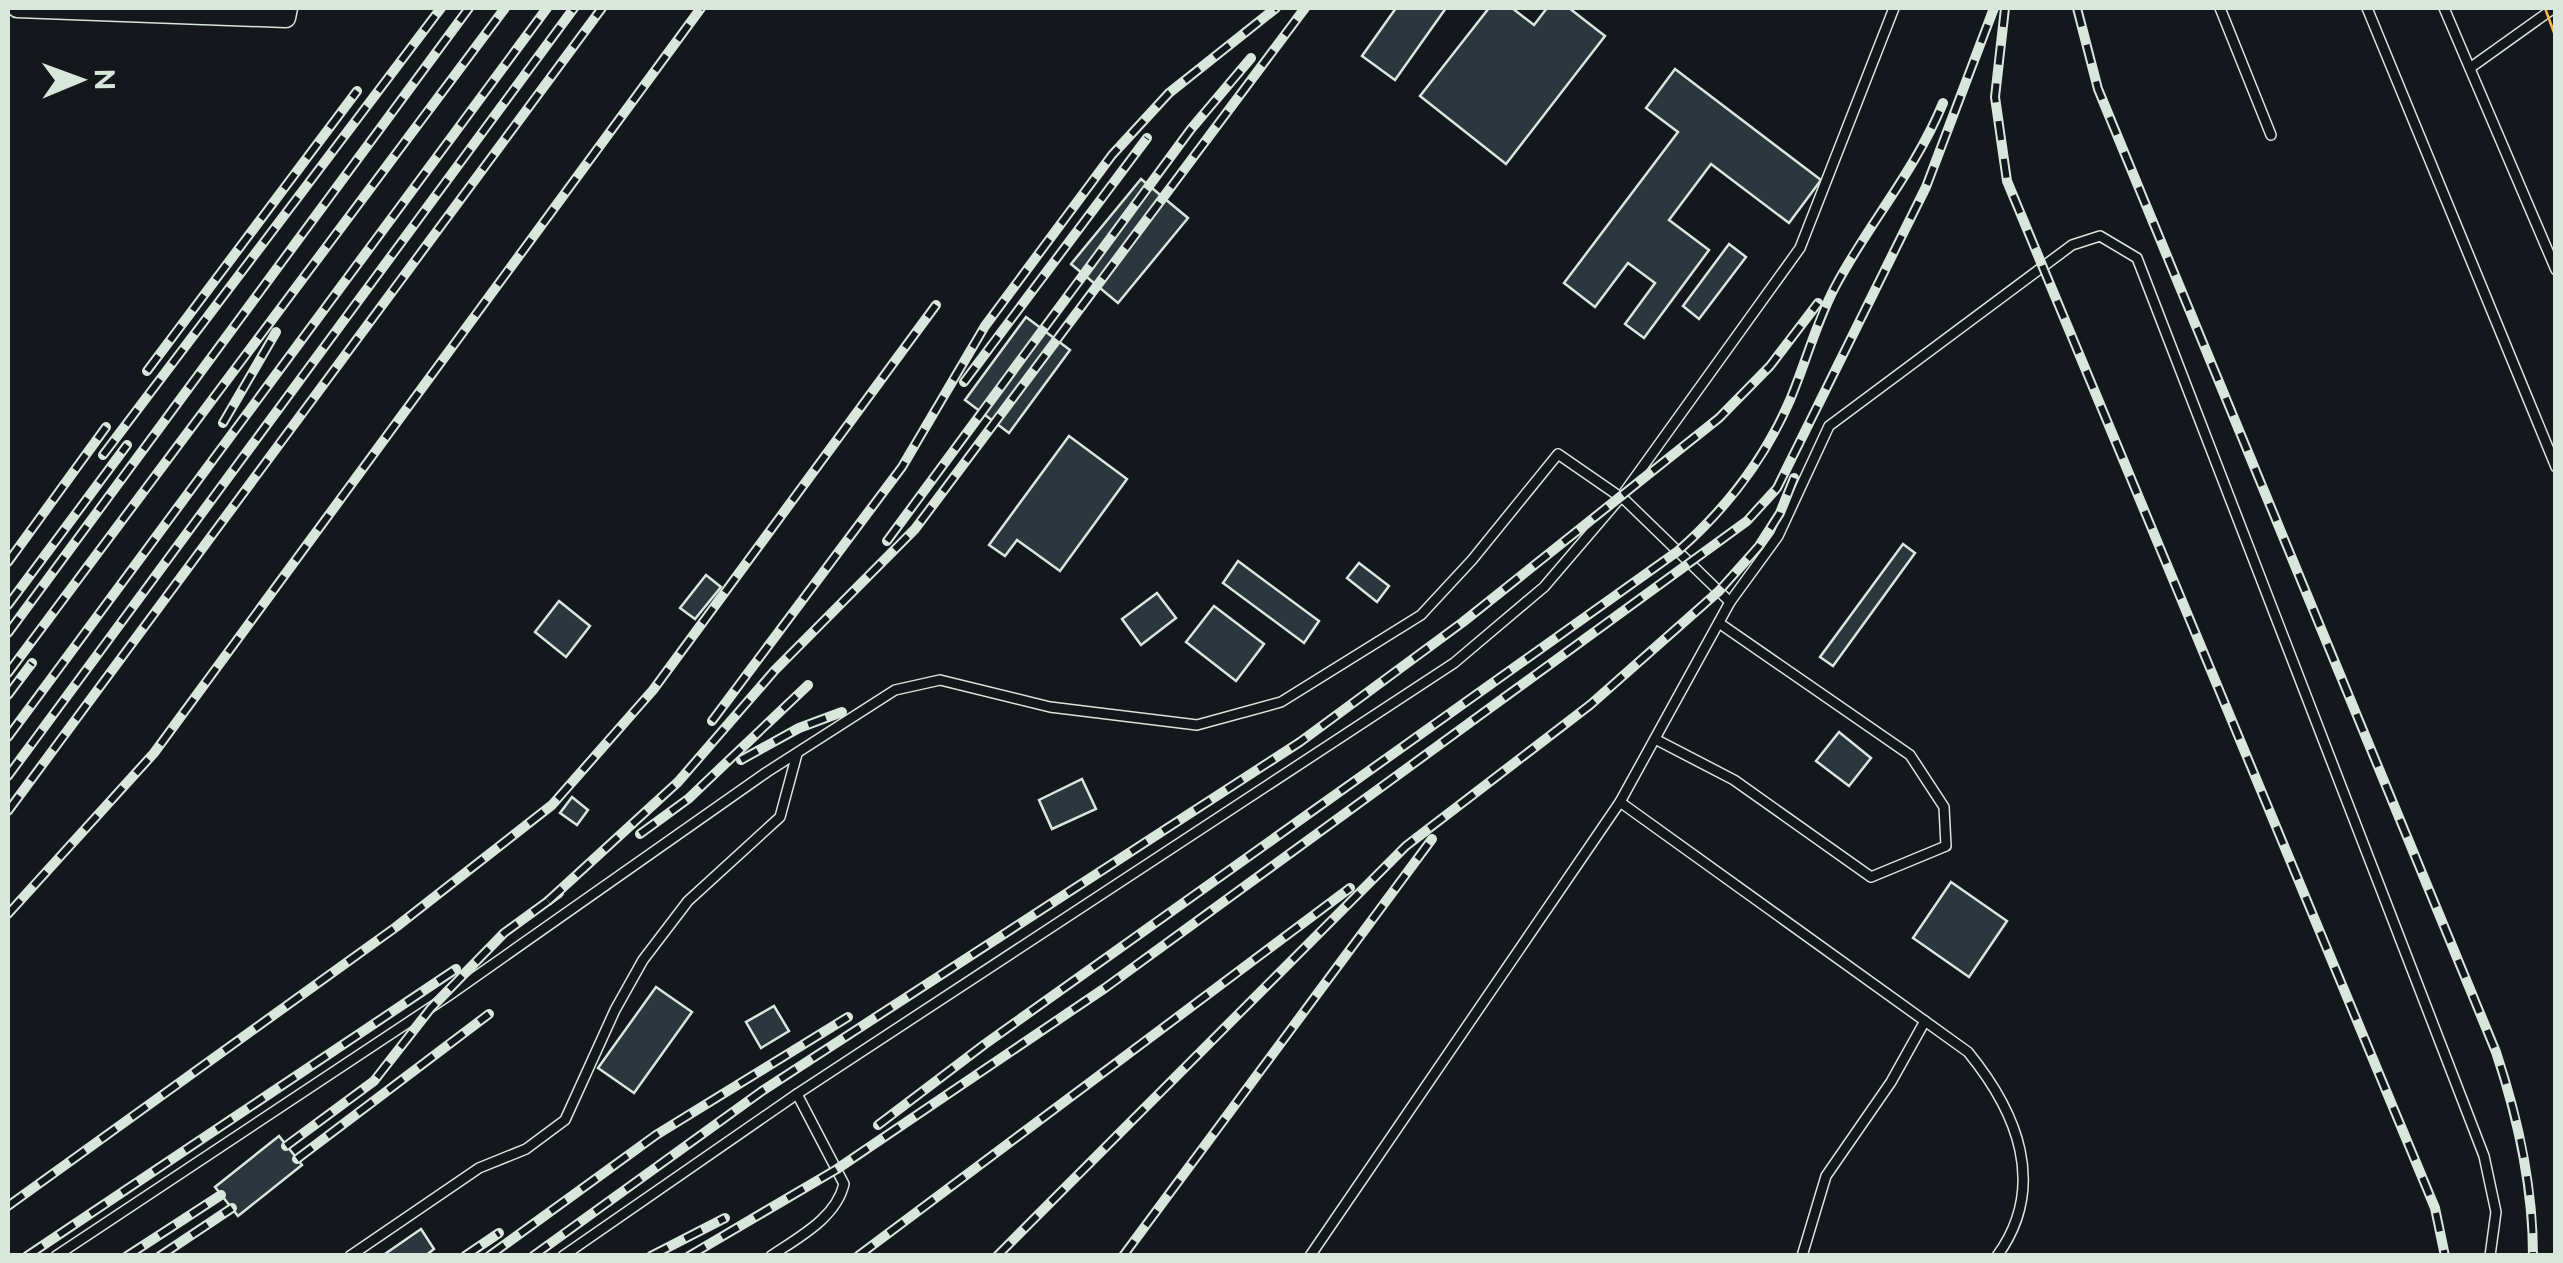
<svg xmlns="http://www.w3.org/2000/svg" width="2563" height="1263" viewBox="0 0 2563 1263" font-family="Raleway,sans-serif">
<style>
.building{fill:#2c363c;stroke:#d8e6dc;stroke-width:2.5}
.lines{fill:none;stroke-linecap:round;stroke-linejoin:round}
.lane-casing{stroke:#d8e6dc;stroke-width:12}
.street-casing{stroke:#d8e6dc;stroke-width:21}
.lane{stroke:#14181c;stroke-width:9}
.street{stroke:#14181c;stroke-width:18}
.rail-casing{stroke:#d8e6dc;stroke-width:10}
.rail{stroke:#14181c;stroke-width:6;stroke-dasharray:19;stroke-linecap:butt}
.power{stroke:#ffb74d;stroke-width:2.5;stroke-dasharray:35 8 5 8;stroke-linecap:butt}
</style>
<rect width="100%" height="100%" fill="#14181c"/>
<g class="building">
<path d="M1396,8h50l-51,72 -33,-24z"/>
<path d="M1489,8h23l22,17 13,-17h22l36,28 -99,128 -86,-68z"/>
<path d="M1675,69l146,111 -32,43 -78,-59 -42,56 40,30 -65,88 -19,-14 30,-41 -27,-20 -33,44 -31,-24 114,-151 -32,-24z"/>
<path d="M1141,179l47,39 -70,85 -47,-39z"/>
<path d="M1729,244l17,13 -47,62 -16,-13z"/>
<path d="M1026,317l44,33 -61,83 -44,-33z"/>
<path d="M1069,436l58,43 -67,92 -43,-31 -12,16 -16,-11z"/>
<path d="M1903,544l12,9 -82,113 -13,-9z"/>
<path d="M1238,561l81,60 -15,22 -81,-60z"/>
<path d="M1359,563l30,23 -12,16 -30,-24z"/>
<path d="M706,575l15,12 -26,32 -15,-11z"/>
<path d="M1157,593l19,25 -35,27 -19,-26z"/>
<path d="M559,601l31,25 -24,31 -31,-25z"/>
<path d="M1214,606l50,38 -28,37 -50,-39z"/>
<path d="M1839,732l32,26 -22,28 -33,-25z"/>
<path d="M1082,779l14,30 -44,20 -13,-29z"/>
<path d="M572,797l16,13 -11,15 -17,-12z"/>
<path d="M1951,882l56,39 -38,56 -56,-39z"/>
<path d="M656,987l36,25 -58,81 -36,-25z"/>
<path d="M774,1006l15,25 -28,17 -15,-26z"/>
<path d="M279,1136l23,29 -64,51 -23,-29z"/>
<path d="M421,1229l13,20 -9,7h-43z"/>
</g>
<g class="lines">
<defs>
<g id="lane">
<path d="M2220,8l51,127"/>
<path d="M2367,8l189,459"/>
<path d="M2444,8l112,262"/>
<path d="M2470,68l84,-60"/>
<path d="M1655,739l79,41 137,97 75,-31 -2,-39 -34,-52 -191,-132"/>
<path d="M1620,802l348,250c49,60 80,134 29,204"/>
<path d="M797,1094l657,-431 90,-76 77,-90 179,-249 94,-240"/>
<path d="M56,1256l392,-260 319,-224 128,-82 45,-10 110,27 147,18 84,-23 140,-87 51,-55 86,-106 68,47 104,101"/>
<path d="M350,1256l129,-88 47,-19 39,-29 50,-110 28,-50 45,-59 92,-84 17,-63"/>
<path d="M563,1256l234,-162 47,90c-8,34 -45,53 -73,72"/>
<path d="M1310,1256l310,-454 110,-200 48,-66 51,-110 243,-181 28,-9 37,22 347,898 12,56 -6,44"/>
<path d="M1802,1256l24,-80 65,-94 34,-61"/>
</g>
<path id="street" d="M17,8l269,10 2,-10"/>
</defs>
<use href="#lane" class="lane-casing"/>
<use href="#street" class="street-casing"/>
<use href="#lane" class="lane"/>
<use href="#street" class="street"/>
<defs>
<g id="rail">
<path d="M2005,8l-10,89 12,84 428,1027 10,48"/>
<path d="M2077,8l21,81 398,963c22,66 37,133 37,204"/>
<path d="M147,371l210,-280"/>
<path d="M964,382l183,-244"/>
<path d="M223,423l53,-91"/>
<path d="M103,455l338,-447"/>
<path d="M887,541l304,-412 60,-71"/>
<path d="M8,562l98,-135"/>
<path d="M8,605l119,-160"/>
<path d="M8,633l461,-625"/>
<path d="M8,673l497,-665"/>
<path d="M8,695l24,-32"/>
<path d="M712,721l190,-254 83,-141 127,-171 57,-62 107,-85"/>
<path d="M8,737l539,-729"/>
<path d="M741,760l58,-32 43,-16"/>
<path d="M8,776l566,-768"/>
<path d="M8,811l594,-803"/>
<path d="M640,834l48,-35 120,-114"/>
<path d="M548,901l130,-119 97,-112 140,-141 390,-521"/>
<path d="M8,914l146,-161 547,-745"/>
<path d="M878,1125l107,-81 693,-493c49,-43 86,-91 112,-151 16,-38 26,-77 45,-113 34,-64 80,-116 108,-184"/>
<path d="M286,1146l88,-65 57,-73 73,-75 55,-40"/>
<path d="M297,1159l192,-145"/>
<path d="M8,1206l388,-279 156,-122 101,-115 283,-385"/>
<path d="M27,1256l429,-287"/>
<path d="M127,1256l94,-61"/>
<path d="M160,1256l72,-48"/>
<path d="M465,1256l34,-23"/>
<path d="M489,1256l167,-121 192,-118"/>
<path d="M533,1256l229,-165 538,-349 163,-120 256,-204 51,-52 48,-63"/>
<path d="M651,1256l74,-38"/>
<path d="M689,1256l148,-87 268,-181 642,-467 30,-33 149,-301 68,-179"/>
<path d="M858,1256l492,-368"/>
<path d="M997,1256l409,-410 184,-141 129,-114 40,-45 21,-33 14,-35"/>
<path d="M1123,1256l309,-417"/>
</g>
</defs>
<use href="#rail" class="rail-casing"/>
<use href="#rail" class="rail"/>
<path class="power" d="M2545,8l11,30"/>
</g>
<rect width="2563" height="1263" fill="none" stroke="#d8e6dc" stroke-width="20"/>
<g transform="translate(80 80) rotate(89)" stroke="#14181c" stroke-width="8" paint-order="stroke">
<path d="M0-8L18 38L0 25L-18 38Z" fill="#d8e6dc"/>
<text y="-15" font-size="28" font-weight="bold" text-anchor="middle" fill="#d8e6dc">N</text>
</g>
</svg>
